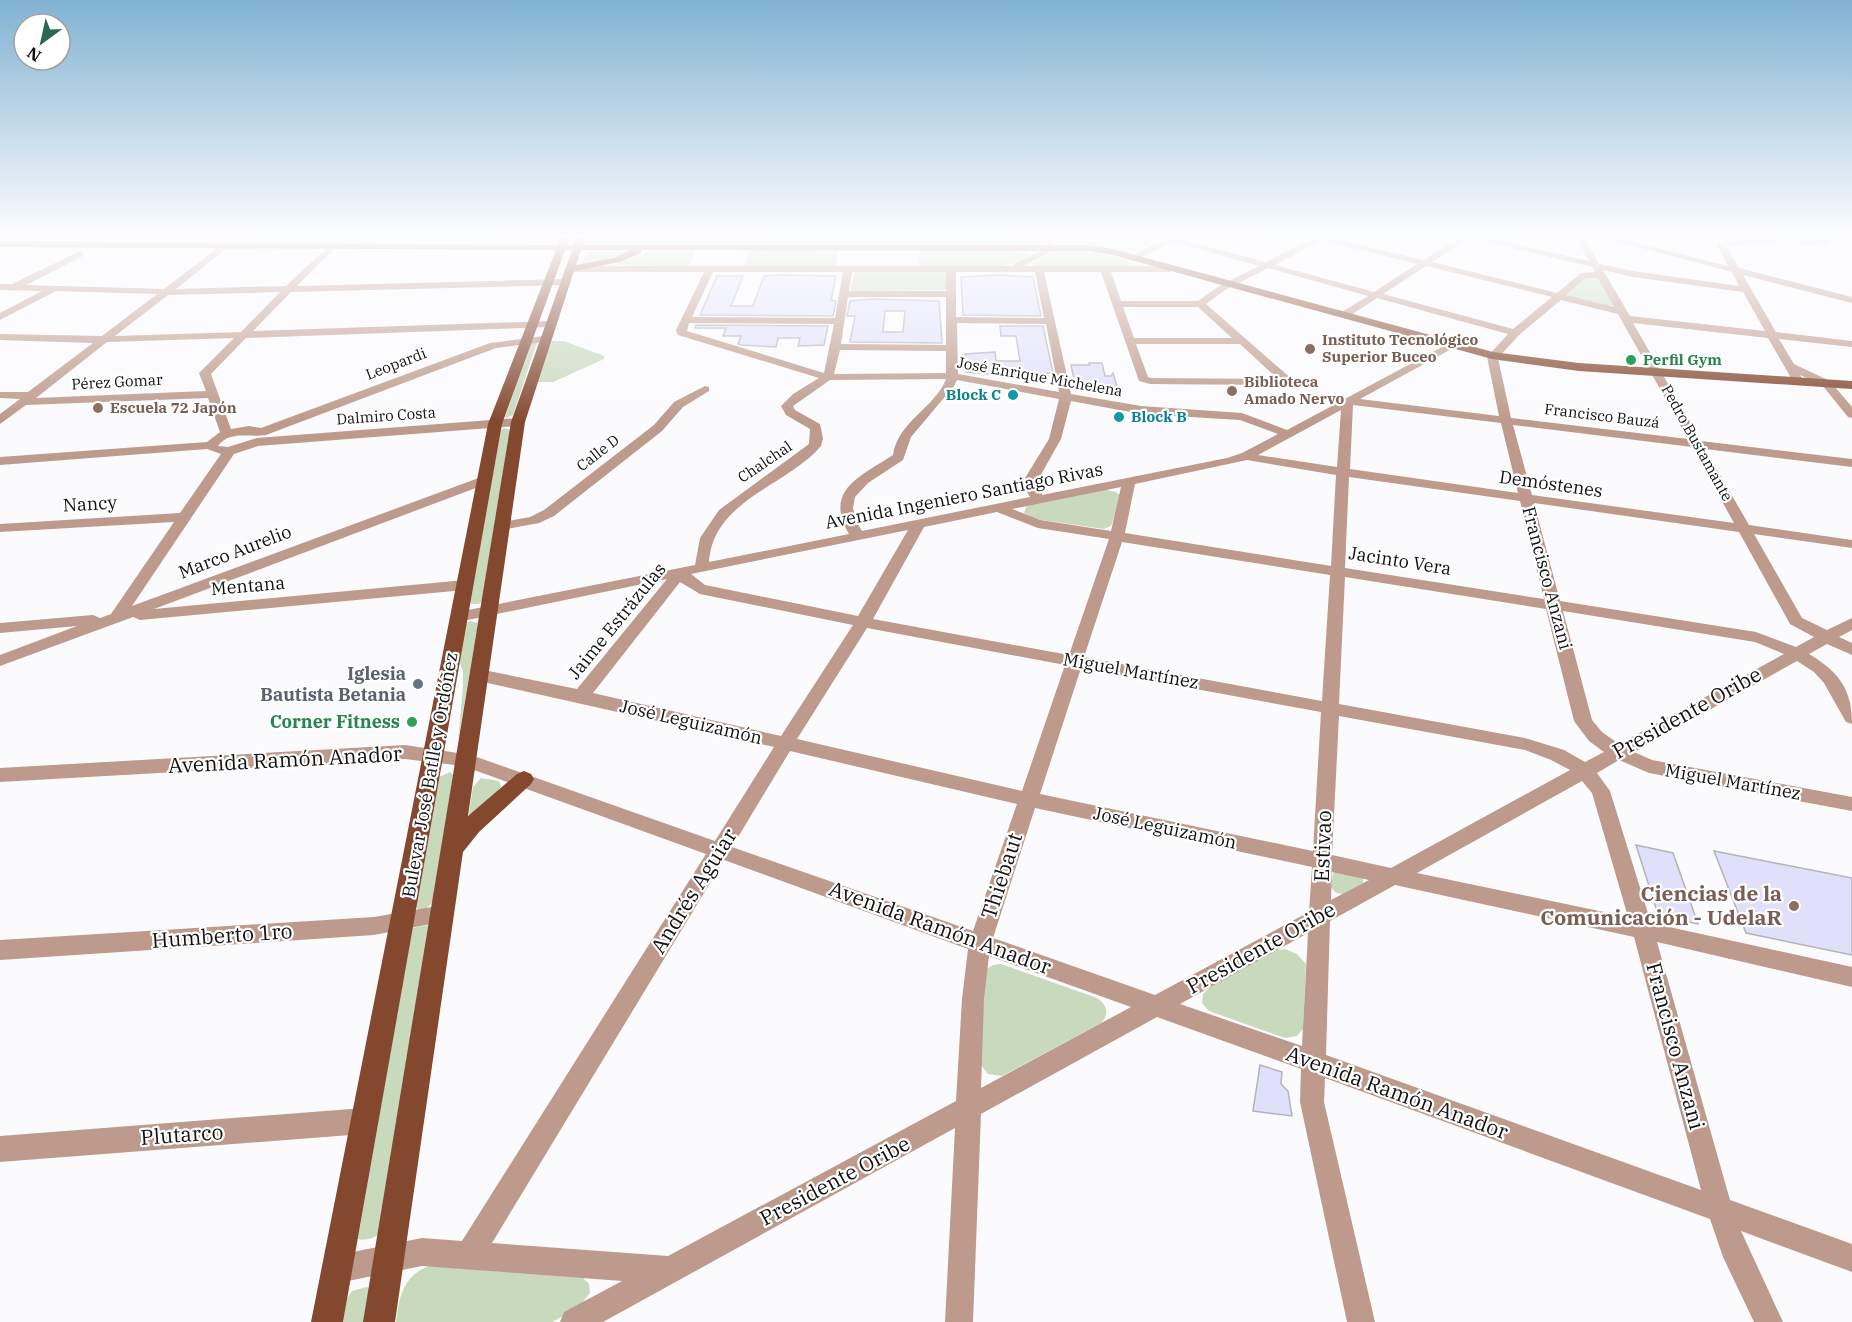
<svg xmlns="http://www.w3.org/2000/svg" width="1852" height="1322" viewBox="0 0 1852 1322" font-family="'IBM Plex Serif',serif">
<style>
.green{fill:#c8d9bc}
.building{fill:#e1e0fa;stroke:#b3b3bb;stroke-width:1.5;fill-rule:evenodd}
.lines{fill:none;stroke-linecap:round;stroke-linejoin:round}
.minor{fill:#bd9a8b;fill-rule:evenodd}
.major{fill:#84482f;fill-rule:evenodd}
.education-dot{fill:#8d6e63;stroke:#fff;stroke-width:2}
.leisure-dot{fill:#2e9e5b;stroke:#fff;stroke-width:2}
.culture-dot{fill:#0f9aa8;stroke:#fff;stroke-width:2}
.worship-dot{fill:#6b7280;stroke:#fff;stroke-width:2}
.labels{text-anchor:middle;stroke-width:4.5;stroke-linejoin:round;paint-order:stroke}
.far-education-label{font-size:15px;font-weight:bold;fill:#785e54;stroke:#fff;text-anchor:start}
.far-leisure-label{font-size:15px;font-weight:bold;fill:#27864d;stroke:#fff;text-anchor:start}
.far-street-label{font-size:15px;fill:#111113;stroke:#fff}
.far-culture-label{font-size:15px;font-weight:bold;fill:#0d838f;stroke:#fff;text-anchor:end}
.street-label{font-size:18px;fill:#111113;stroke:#fff}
.worship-label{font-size:18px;font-weight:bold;fill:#5b616d;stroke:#fff;text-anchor:end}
.leisure-label{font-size:18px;font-weight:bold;fill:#27864d;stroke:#fff;text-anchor:end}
.near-street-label{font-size:21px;fill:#111113;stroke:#fff}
.near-education-label{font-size:21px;font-weight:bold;fill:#785e54;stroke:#fff;text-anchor:end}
</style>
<rect width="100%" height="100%" fill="#fbfbfe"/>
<g class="green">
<path d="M587,237h451l1,6 -451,1 -4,-1z"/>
<path d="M1063,237h102l-37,17z"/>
<path d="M752,250l86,1 -2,16 -92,-1 4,-14z"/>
<path d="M920,250l98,1 11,3c-20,21 -82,13 -110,13z"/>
<path d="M624,251l9,1 -47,13 -4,-2 6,-11z"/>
<path d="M649,251h44l2,1 -5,12 -5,2 -72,-1z"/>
<path d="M1054,251l40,1 33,8 4,4 -4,2 -87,1 -9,-3z"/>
<path d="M855,271l90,1 2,18 -94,1 -3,-1z"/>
<path d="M1588,277l10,1 15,27 -4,2 -40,-10 -2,-3z"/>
<path d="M553,341h11l40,15v3l-51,23h-16l13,-40z"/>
<path d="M537,342l-24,73 -8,3 25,-75z"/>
<path d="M504,428l6,2 -28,171 -3,3h-7l-3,-2 32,-172z"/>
<path d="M1103,489l13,3 5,4 -10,30 -7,3 -69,-10 -11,-6 2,-6 7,-3z"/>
<path d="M470,621l8,2 -20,118 5,-54v-16l-4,-10 7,-38z"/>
<path d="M450,772l3,3 -20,127 -5,5 -9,4 -3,-5 23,-129z"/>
<path d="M481,778l18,3 2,5 -3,5 -26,25 -3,-2 4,-27z"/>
<path d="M1336,871l27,6v6l-20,11 -7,-1 -5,-6 2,-14z"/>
<path d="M428,925l-48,308c-4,5 -16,8 -22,6l54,-311z"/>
<path d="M1285,949l12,5 9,10 -3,65 -6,7 -12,2 -76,-27 -7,-8 1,-9 6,-6 64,-37z"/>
<path d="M1001,964l96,34c10,7 13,16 4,25l-99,53 -14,-2 -8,-10 5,-94 8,-5z"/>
<path d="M429,1266l154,12 6,6 1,9 -12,15 -26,14h-156c3,-25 7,-46 33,-56z"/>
<path d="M367,1287l4,3 -6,32h-22l4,-23 5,-8z"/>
</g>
<g class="building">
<path d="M780,275l56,1 -5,24 5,1 -3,15 -133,-1 17,-39h26l-12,30h22l11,-30z"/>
<path d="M1000,275l33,2 8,39 -78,-1 -2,-38z"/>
<path d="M872,299l67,2 3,42 -92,-1 5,-26h-8l3,-15zM885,311h20l-2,21h-20z"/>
<path d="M696,325l132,1 -4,19 -26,1 2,-8h-22l-2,9 -35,-2 -3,-1 3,-8h-18l3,-8h-31z"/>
<path d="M1000,326h43l10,47 -52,2 -35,-3 -1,-18 30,-2 1,9h24l-4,-25h-15z"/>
<path d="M1089,363h13l3,13h6l2,-3 5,17 -42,-2 -5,-23h19z"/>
<path d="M1636,845l37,8 25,71 -32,-7 -9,-6z"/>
<path d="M1714,851l138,27v77l-106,-22z"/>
<path d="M1260,1065l22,7 -1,12 7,7 4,25 -39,-5z"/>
</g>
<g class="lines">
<g class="minor">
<path d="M78,237h8l-3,9 -7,-2z"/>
<path d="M232,237h9l-65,52 110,-3 46,-43 4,3 -1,2 -38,38 268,-7 5,3 -5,3 -274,7 -38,39 297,-10 5,3 -5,3 -304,11 -35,36 20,55 18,-3 12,2 229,-85 54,-7 5,3 -5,3 -48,6 -230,87c-17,3 -36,-5 -48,11l10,1 29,-9 261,-20 6,4 -6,4 -260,20 -24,8 -102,152 352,-130 7,4 -2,3 -335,126 311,-29 8,5 -8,5 -325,30 -7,-3 -133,49v-11l77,-29 -77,7v-10l93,-8 7,3 11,-4 63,-92 -174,10v-8l180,-11 41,-59 -14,-5 -207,16v-8l207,-15 13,-10 -12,-34 -182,7 -26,19v-10l20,-15 -20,-1v-6h28l65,-49 -93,-3v-6l102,2 55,-42 -101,-3 -56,29v-7l42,-22 -42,-1v-6h12l68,-33 3,1v4l-57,29 138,4zM280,292l-39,40 -126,4 53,-41zM234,338l-35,35 7,18 -170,7 71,-56z"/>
<path d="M312,237h9l-14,11h-6v-4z"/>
<path d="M373,237h9l-13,11h-6v-4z"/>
<path d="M1046,237h8v14l-31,15h147l5,3 -5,3h-59l10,29h77l21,-15 40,-20 -86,-24 -40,19 -7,-2 42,-22h13l-1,2 86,23 48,-25h13l96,23 38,-23h22l106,24 -13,-24h8l15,27 34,7 106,15 -7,-14 -132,-35h13l115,29 -11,-21c16,-12 80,-8 102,-8l-1,2 18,-2 -11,7 -22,1 -3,-1v-4l-74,6 13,22 113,29v6l-109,-28 33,57 76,9v6l-73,-8 15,25 36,17 22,26v11l-4,-1 -26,-32 -22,-10 4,6 -2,2h-8l-26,-45 -135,-15 68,118 151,18v8l-147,-18 44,76 103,15v8l-98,-14 48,84 25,12 25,-12v12l-13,7 13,6v12l-25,-11 -18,10c30,18 43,35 43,70l-6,-2 -22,-39 -10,-11 -17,-11 -163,91 18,8 200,37v14l-203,-38 -30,-13 -22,13 13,18 41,132 201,44v20l-195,-45 73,258 122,44v28l-111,-41 42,91h-29l-31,-65 -13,-38 -385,-141 -1,24 51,220h-28l-47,-220 1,-33 -144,-52 -176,97 -8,208h-28l10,-194 -352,194h-43l4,-10 58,-31 -200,-15 -84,17 -10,-4 -4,-10 4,-10 10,-4 84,-17 40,3 244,-387 -243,-88 -58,-7 -405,23v-14l405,-23 66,10 244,86 59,-94 -295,-66 -6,-2 -2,-4 2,-4 6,-2 98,20 90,-110 -209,43 -8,-5 8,-5 237,-47 5,-27 19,-28 90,-66 1,-15 -24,-14 -5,-9 12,-12 26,-16 -141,-43 -2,-5 28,-58h-133l-5,-3 5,-3h442l4,-4 30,-14zM1470,238l123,29 2,5 -14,1 -24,20 -125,-31zM1322,240l95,24 -43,28 -99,-27zM1426,266l126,31 -39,32 -130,-35zM1268,268l100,28 -28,17v4h8l29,-19 131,36 -21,23 12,59 -139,-17 97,-53v-4l-4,-1 -166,89 -45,-17 -101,-7 -70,-12 -27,-122h57l38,109 11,3 139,1 6,-3 -2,-2 -87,-76 19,-14zM1603,270l30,7 110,15 22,39 -135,-15zM713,272h130l-8,46 -143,-1zM852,272h94v19h-97zM956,272h79l9,46 -88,-1zM1586,278h12l16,29 -48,-12zM848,297h98v48l-105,-1zM1561,300l57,14 70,125 -177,-21 -13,-60 21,-23zM1123,307h75l34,31h-98zM689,323l145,1 -10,49 -137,-42zM957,323l89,1 13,68 -101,-18zM1136,344h104l38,35 -127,-1 -3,-1zM840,350l106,1v22l-112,1zM946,379c-11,29 -48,42 -53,76 -32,21 -70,35 -44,79l-140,28c4,-62 78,-76 112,-116l2,-8 -3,-14 -25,-14 -2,-4 37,-26zM957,380l102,19 -10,40 -24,39 1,12 4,7 -168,34 -6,-10 -3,-13 2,-11 13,-14 35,-23 8,-23 43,-51zM1071,401l70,13 99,6 38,14 -36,19 -15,5 -185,37 -3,-17 22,-39zM1353,405l148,18 17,70 -168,-24zM1341,410l-4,57 -79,-12zM1513,425l179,22 42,76 -202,-28zM1247,460l89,15 -5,91 -206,-33 10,-49zM1349,477l171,24 24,98 -199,-31zM1121,487l-10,44 -71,-11 -28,-11zM1534,503l205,29 51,92 24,13 -18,10 -40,-15 -196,-31zM997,512l41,16 71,11 -40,116 -196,-36 51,-92zM908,530l-50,86 -153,-31 -14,-11zM1122,542l208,33 -8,126 -238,-44zM1345,577l201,32 28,112 15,20 15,11 -19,10 -21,-12 -39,-12 -186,-34zM680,582l20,12 153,31 -72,111 -188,-43zM1563,611l192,31 29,12 -165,90 -17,-12 -10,-12zM867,628l198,37 -43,126 -225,-52zM1081,668l240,44 -8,139 -273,-57zM1339,716l186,34 26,10 19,10 -179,98 -59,-13zM790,751l227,53 -44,127 -241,-84zM1582,781l10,12 36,124 -211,-44zM1035,808l277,59 -3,45 -154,83 -162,-57zM724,860l244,89 -6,50 -6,102 -288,155 -176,-13zM1332,872l37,8 -38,20zM1395,885l239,52 67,253 -375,-135 4,-134zM1308,933l-6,113 -122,-42zM989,956l142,51 -150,81 3,-89z"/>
<path d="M705,386l4,1v4l-26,16 -21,24 -108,85 -15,7 -37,7 -7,-4 2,-3 33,-6 14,-7 110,-85 20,-23z"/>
<path d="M443,905l8,3 3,6 -3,6 -77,15 -374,25v-20l374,-23z"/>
<path d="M364,1108l9,4 4,9 -4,9 -9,4 -364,28v-26z"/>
</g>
<path class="major" d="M561,237h8l-2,8h7l3,-8h8l-2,8h506l28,5 376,102 86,11 273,18v8l-273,-18 -87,-12 -379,-104 -24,-4 -447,-1 -1,3 -21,9 -46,9 -49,151 -57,394 49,-42 7,-3 7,3 3,5 -3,5 -52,48 -16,20 -68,470h-32l148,-900 61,-172h-7l-63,174 -159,898h-32l177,-898 68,-174 -556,-3v-6l558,4zM581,250h50l-17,8 -38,7z"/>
</g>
<linearGradient id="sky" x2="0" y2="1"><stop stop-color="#81b2d2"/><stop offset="0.56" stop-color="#fdfdff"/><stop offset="1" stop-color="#fdfdff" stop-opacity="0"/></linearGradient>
<rect width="1852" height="422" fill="url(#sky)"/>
<g class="education-dot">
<circle cx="1310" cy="349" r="6"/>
<circle cx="1232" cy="391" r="6"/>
<circle cx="98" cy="408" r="6"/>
<circle cx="1794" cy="906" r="6"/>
</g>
<g class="leisure-dot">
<circle cx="1631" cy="360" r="6"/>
<circle cx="412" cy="722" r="6"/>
</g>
<g class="culture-dot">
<circle cx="1013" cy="395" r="6"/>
<circle cx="1119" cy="417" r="6"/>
</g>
<circle class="worship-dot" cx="418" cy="684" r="6"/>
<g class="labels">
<g class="far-education-label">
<text x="1322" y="345">Instituto Tecnológico<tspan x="1322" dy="17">Superior Buceo</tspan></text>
<text x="1244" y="387">Biblioteca<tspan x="1244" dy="17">Amado Nervo</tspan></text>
<text x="110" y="413">Escuela 72 Japón</text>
</g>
<g class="far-leisure-label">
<text x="1643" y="365">Perfil Gym</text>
</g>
<g class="far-street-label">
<text transform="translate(396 364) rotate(-21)" y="5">Leopardi</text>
<text transform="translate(1040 377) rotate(10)" y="5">José Enrique Michelena</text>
<text transform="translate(117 382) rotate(-3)" y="5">Pérez Gomar</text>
<text transform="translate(386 416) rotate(-4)" y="5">Dalmiro Costa</text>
<text transform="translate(1602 416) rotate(7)" y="5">Francisco Bauzá</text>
<text transform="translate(1697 443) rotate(61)" y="5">Pedro Bustamante</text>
<text transform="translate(598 453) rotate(-38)" y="5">Calle D</text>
<text transform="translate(765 462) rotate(-34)" y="5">Chalchal</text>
</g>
<g class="far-culture-label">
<text x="1001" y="400">Block C</text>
<text x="1131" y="422" text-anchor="start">Block B</text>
</g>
<g class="street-label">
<text transform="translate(1551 484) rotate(8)" y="6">Demóstenes</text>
<text transform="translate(964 496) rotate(-11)" y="6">Avenida Ingeniero Santiago Rivas</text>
<text transform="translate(90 504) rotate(-3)" y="6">Nancy</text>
<text transform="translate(235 552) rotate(-21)" y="6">Marco Aurelio</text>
<text transform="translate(1400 561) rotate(9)" y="6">Jacinto Vera</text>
<text transform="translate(1547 578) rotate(75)" y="6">Francisco Anzani</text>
<text transform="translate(248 586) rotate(-5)" y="6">Mentana</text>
<text transform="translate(617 621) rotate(-51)" y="6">Jaime Estrázulas</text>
<text transform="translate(1131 671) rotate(10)" y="6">Miguel Martínez</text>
<text transform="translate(691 722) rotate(13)" y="6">José Leguizamón</text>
<text transform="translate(430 775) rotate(-80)" y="6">Bulevar José Batlle y Ordóñez</text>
<text transform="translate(1733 782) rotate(10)" y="6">Miguel Martínez</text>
<text transform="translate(1165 828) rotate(12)" y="6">José Leguizamón</text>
</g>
<g class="worship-label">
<text x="406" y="680">Iglesia<tspan x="406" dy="21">Bautista Betania</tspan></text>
</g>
<g class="leisure-label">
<text x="400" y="728">Corner Fitness</text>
</g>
<g class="near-street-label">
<text transform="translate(1687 713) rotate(-29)" y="7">Presidente Oribe</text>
<text transform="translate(285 760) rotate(-3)" y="7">Avenida Ramón Anador</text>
<text transform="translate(1323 846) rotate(-88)" y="7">Estivao</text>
<text transform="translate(1002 876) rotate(-72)" y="7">Thiebaut</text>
<text transform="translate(694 891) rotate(-58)" y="7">Andrés Aguiar</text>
<text transform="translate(940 928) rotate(20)" y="7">Avenida Ramón Anador</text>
<text transform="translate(222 936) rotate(-4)" y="7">Humberto 1ro</text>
<text transform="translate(1261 948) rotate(-29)" y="7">Presidente Oribe</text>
<text transform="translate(1675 1046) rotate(75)" y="7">Francisco Anzani</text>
<text transform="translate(1397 1093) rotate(20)" y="7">Avenida Ramón Anador</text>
<text transform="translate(182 1135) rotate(-4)" y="7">Plutarco</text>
<text transform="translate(835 1181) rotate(-28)" y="7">Presidente Oribe</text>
</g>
<g class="near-education-label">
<text x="1782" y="901">Ciencias de la<tspan x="1782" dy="24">Comunicación - UdelaR</tspan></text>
</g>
</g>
<g transform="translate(42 42) rotate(213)"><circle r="28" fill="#ffffff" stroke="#a0a0a1" stroke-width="1.5"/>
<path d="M0-4.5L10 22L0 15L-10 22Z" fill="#2e6750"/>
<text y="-9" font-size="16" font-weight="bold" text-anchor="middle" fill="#111113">N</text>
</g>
</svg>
